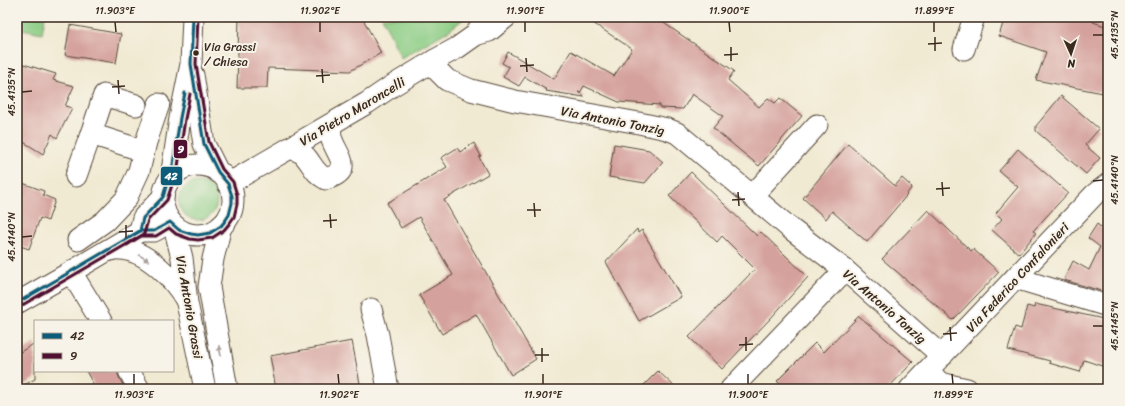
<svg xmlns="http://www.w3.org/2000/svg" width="1125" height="406" viewBox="0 0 1125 406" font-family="Sriracha,sans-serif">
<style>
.green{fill:#8ccd85;stroke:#647c52}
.building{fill:#d5a19d}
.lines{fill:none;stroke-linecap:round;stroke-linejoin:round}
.minor-casing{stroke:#564739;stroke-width:23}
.minor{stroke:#fff;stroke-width:21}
.bus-1-casing{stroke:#f7f3e8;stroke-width:6}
.bus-2-casing{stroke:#f7f3e8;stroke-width:6}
.bus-1{stroke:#0c5c7a;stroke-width:3}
.bus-2{stroke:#4f1032;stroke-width:3}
.oneway{fill:#a79f9a}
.ticks{fill:none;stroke:#3b2a1e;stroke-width:1.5}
.bus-dot{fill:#3b2a1e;stroke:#f7f3e8;stroke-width:1.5}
.labels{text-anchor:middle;stroke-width:4;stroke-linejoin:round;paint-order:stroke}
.bus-label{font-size:12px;fill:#3b2a1e;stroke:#f7f3e8;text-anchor:start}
.street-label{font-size:13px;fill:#3b2a1e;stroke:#f7f3e8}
.line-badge{stroke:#f7f3e8;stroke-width:1.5}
.badge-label{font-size:11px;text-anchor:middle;font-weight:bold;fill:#fff}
.neatline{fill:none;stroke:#3b2a1e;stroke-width:1.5}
.ticks-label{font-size:10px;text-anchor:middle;fill:#3b2a1e}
</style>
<rect width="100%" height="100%" fill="#f7f3e8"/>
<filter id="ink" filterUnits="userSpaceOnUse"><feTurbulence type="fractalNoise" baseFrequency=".025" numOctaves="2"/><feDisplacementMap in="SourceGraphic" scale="8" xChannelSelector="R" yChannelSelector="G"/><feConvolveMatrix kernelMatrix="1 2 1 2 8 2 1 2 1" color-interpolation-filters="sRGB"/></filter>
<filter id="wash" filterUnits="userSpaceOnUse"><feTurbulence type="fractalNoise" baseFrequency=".012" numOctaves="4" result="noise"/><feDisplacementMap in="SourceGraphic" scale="16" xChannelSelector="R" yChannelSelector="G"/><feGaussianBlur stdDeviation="0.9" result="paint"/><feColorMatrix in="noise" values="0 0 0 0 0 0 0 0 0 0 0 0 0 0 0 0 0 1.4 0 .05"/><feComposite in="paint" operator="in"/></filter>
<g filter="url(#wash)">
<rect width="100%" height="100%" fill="#f1ead3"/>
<g class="green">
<path d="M17,17h28l-3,16 -25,-5z"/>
<path d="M382,17h84l-18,14 -47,27z"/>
<circle cx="198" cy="201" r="19"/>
</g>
<g id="blocks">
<g class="building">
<path d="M239,17h123l19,36 -31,18 -82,-3 -1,20h-30z"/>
<path d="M584,17h71l79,54 -6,9 31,27 9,-9 7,5 5,-5 22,18 -43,50 -46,-38 10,-12 -31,-22 -9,15 -23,-1v-3l-41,-3 -35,-16 -4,7 -2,-1 6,4v1l-38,-6 1,-1 -22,-13 -6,9 -16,-9 6,-10 -7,-4 6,-11 46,27 17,-28 43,25 18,-27z"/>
<path d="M1005,17h79l9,3v2l15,5v67l-72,-14 10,-28 -47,-16z"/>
<path d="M70,25l51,9 -5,29 -51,-8z"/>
<path d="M17,62l39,12 -3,6 21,6 -9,20 7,2 -15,30 -5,-4 -9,20 -26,-16z"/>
<path d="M1061,96l38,33 -14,16 15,13 -14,16 -50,-43v-5z"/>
<path d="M474,143l7,13 -2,1 9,17 -44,26 92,159 -25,16 -35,-61 -34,20 -23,-39 34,-20 -34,-58 -18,11 -14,-25 60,-36 -6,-9 16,-10 3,4z"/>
<path d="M614,144l35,6 14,12 -18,21 -36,-6z"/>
<path d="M848,144l47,42 7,-8 10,9 -6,8h1l-40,47 -35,-31 -6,8 -23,-21z"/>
<path d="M1018,149l50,44 -35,38 3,2 -17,21 -27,-24 10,-11 -6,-6 22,-26 -19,-16z"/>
<path d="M691,172l66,64 4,-4 47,45 -38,42 -48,50 -33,-32 66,-68 -33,-33 -5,6 -48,-46z"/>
<path d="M17,181l27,10 -1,4 12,5 -7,21 -8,-3 -11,31 -12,-4z"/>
<path d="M928,210l43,41 2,-2 26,23 -46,48 -71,-61z"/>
<path d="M1097,224l10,8 1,-2v63l-44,-13 9,-19 16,9 11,-23 -12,-9z"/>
<path d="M637,229l1,4 4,-3 39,67 -42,24 -33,-59z"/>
<path d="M1035,304l73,16v48l-24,-8 -4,12 -31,-9 1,-2 -42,-11 7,-23 6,2 6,-23 7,2z"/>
<path d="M859,316l54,46 -26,27h-102l-8,-8 38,-38 9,9z"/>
<path d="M352,341l9,48h-85l-6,-33z"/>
<path d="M35,343v36l-18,10v-35z"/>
<path d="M86,371h31l2,6 6,12h-29z"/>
<path d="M658,371l19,18h-37z"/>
</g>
</g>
</g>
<g filter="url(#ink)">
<use href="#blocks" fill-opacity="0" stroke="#564739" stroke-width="1"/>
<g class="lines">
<defs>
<g id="minor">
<path d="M478,34l11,-3 17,-14"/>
<path d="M964,49l10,-32"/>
<path d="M435,60l2,10 10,10 24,10 44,11 124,22 28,6 10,4 48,40 66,56 54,41 97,86"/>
<path d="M193,75l11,69 14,28"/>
<path d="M136,105l-32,-10 -13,39 53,17"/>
<path d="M291,148c4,2 11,4 14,8 8,9 9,17 21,23 30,-9 10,-24 5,-42 -1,-4 0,-9 0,-12"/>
<circle cx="198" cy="200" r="35"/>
<path d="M76,176l15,-42"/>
<path d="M171,178l9,-60 11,-54 2,-47"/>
<path d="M228,184l139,-81 25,-17 43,-26 22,-12 17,-12 14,-19"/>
<path d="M752,196l65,-71"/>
<path d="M174,226l8,32 5,45 18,86"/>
<path d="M221,226l-8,33 -4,28 18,102"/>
<path d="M140,231l3,-13 20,-21"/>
<path d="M78,240l27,-19 21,-22 13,-28 7,-29 13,-38"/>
<path d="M107,251c4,-1 9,-3 13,-2 26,1 54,30 66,51"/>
<path d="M71,272l30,49"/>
<path d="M1015,278l93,28"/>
<path d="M17,303l54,-31 69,-41h14l16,-9"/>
<path d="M371,309l7,26 10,54"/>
<path d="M928,370l12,13 27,6"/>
<path d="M129,371l10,18"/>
<path d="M731,389l114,-119"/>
<path d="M910,389l105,-111 80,-84 13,-10"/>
</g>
</defs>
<use href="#minor" class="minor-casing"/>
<use href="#minor" class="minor"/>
<defs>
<g id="bus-1">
<path d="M124,241l16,-10 3,-13 20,-21 4,-14 4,-5 9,-60 5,-25"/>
<path d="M17,303l123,-72h14l16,-9 9,8 12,4 7,1 12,-2 11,-7 4,-5 4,-6 3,-12v-7l-4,-12 -10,-12 -14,-28 -13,-80 2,-47"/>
</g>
<g id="bus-2">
<path d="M127,245l17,-11 4,-14 19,-20 5,-15 4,-5 9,-61 5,-25"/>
<path d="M19,307l122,-71h15l13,-8 7,6 14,5 8,1 14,-2 12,-8 5,-6 5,-7 3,-13v-9l-4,-13 -11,-13 -13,-27 -13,-78 2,-47"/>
</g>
</defs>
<use href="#bus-1" class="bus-1-casing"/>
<use href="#bus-2" class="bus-2-casing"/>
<use href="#bus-1" class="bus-1"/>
<use href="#bus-2" class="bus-2"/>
</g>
<defs><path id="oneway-solid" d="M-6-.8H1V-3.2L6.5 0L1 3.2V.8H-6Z"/></defs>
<g class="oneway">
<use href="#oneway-solid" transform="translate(144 258) rotate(32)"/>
<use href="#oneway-solid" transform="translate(220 351) rotate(-101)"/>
</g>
</g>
<path class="ticks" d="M115,22l1,10M320,22v10M525,22v10M729,22l1,10M934,22v10M1093,35h10M935,37v14M928,44l14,-1M731,47v14M724,55l14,-1M526,58l1,14M520,66l14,-1M322,69l1,14M316,76l14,-1M118,80l1,14M112,87l13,-1M22,92l10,-1M1093,181l10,-1M942,182l1,14M936,189l14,-1M738,192l1,14M732,200l13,-1M534,203l1,14M527,210h14M330,214l1,14M323,221l14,-1M126,225v13M119,232l14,-1M22,237l10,-1M1093,326h10M950,327l1,14M943,334l14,-1M746,337v14M739,345l14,-1M542,348v14M535,355h14M134,374v10M338,374l1,10M543,374v10M748,374v10M952,374l1,10"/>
<circle class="bus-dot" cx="196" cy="53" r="3.5"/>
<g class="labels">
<g class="bus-label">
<text x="204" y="51">Via Grassi<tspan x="204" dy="15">/ Chiesa</tspan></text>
</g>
<g class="street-label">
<text transform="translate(352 111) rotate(-31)" y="5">Via Pietro Maroncelli</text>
<text transform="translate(613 120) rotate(11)" y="5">Via Antonio Tonzig</text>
<text transform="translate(1017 277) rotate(-47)" y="5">Via Federico Confalonieri</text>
<text transform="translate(885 306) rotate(41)" y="5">Via Antonio Tonzig</text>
<text transform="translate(190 307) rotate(80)" y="5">Via Antonio Grassi</text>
</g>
</g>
<g class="line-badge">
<rect x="173" y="139" width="15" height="20" rx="4" fill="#4f1032"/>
<rect x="160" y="166" width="23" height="20" rx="4" fill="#0c5c7a"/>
</g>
<g class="badge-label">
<text x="181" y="153">9</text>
<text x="171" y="180">42</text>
</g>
<rect width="1125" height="406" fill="none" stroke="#f7f3e8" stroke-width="44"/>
<rect x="34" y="320" width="140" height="52" fill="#f7f3e8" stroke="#aca397"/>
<rect x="42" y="333" width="20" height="6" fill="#0c5c7a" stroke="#aca397"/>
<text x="70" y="340" font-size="12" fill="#3b2a1e">42</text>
<rect x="42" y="353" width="20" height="6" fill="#4f1032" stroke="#aca397"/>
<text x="70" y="360" font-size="12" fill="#3b2a1e">9</text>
<g transform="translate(1071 54) rotate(177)" stroke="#f7f3e8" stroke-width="3" paint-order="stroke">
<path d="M0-3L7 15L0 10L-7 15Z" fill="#3b2a1e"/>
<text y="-6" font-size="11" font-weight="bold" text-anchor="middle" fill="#3b2a1e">N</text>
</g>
<rect x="22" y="22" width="1081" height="362" class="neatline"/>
<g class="ticks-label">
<text x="115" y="14">11.903°E</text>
<text x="320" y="14">11.902°E</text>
<text x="525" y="14">11.901°E</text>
<text x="729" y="14">11.900°E</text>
<text x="934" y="14">11.899°E</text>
<text transform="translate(1114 35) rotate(-90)" y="4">45.4135°N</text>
<text transform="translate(11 92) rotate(-90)" y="4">45.4135°N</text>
<text transform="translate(1114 180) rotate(-90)" y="4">45.4140°N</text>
<text transform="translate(11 237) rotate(-90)" y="4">45.4140°N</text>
<text transform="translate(1114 326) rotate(-90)" y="4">45.4145°N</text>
<text x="134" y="398">11.903°E</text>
<text x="339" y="398">11.902°E</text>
<text x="543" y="398">11.901°E</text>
<text x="748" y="398">11.900°E</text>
<text x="953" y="398">11.899°E</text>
</g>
</svg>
